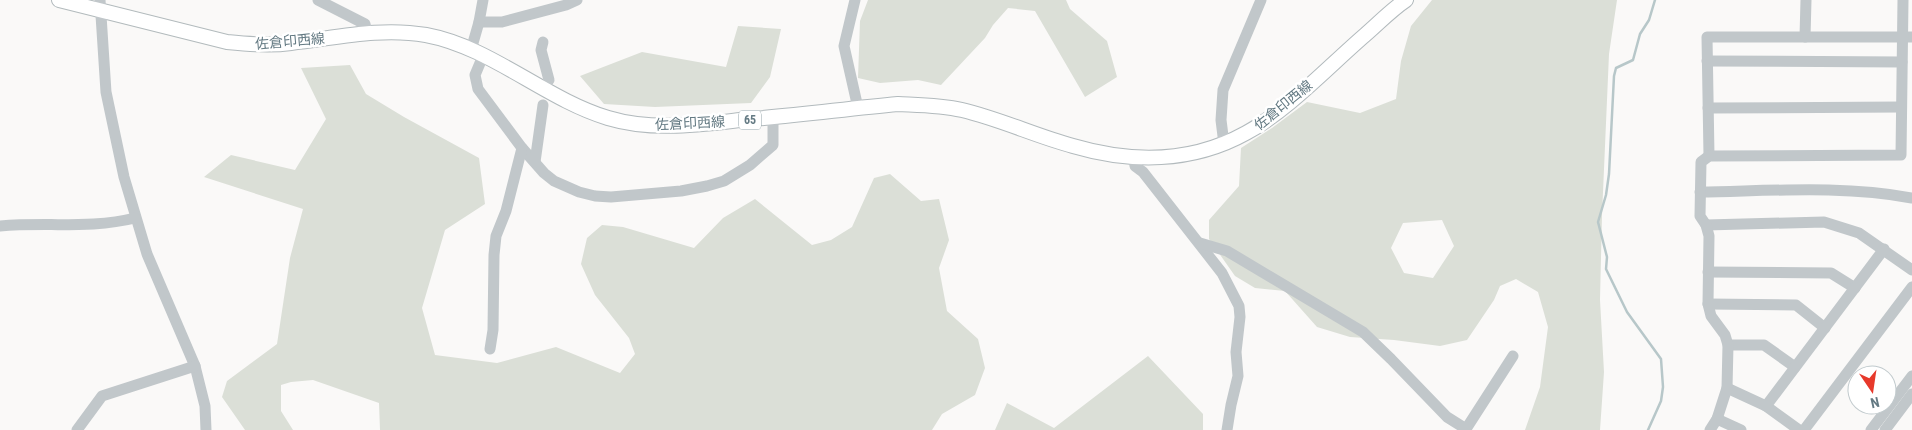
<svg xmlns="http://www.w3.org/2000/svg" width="1912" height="430" viewBox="0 0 1912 430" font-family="'Roboto Condensed','Noto Sans JP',sans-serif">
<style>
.green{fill:#dbdfd7;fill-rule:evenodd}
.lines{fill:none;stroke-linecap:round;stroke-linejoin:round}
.stream{stroke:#b7c7c9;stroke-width:2.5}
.major-casing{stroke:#b2babd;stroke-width:16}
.minor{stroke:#c1c7ca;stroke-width:11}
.major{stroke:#fff;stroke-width:14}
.labels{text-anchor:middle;stroke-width:5;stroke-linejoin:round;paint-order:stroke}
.shield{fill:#fff;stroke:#92a2a8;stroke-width:1}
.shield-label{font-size:12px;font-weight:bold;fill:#647a83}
.street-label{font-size:14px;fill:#647a83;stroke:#fff}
</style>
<rect width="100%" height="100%" fill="#faf9f8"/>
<g class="green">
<path d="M868,0h198l4,9 37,32 10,36 -32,20 -50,-86 -27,-3 -15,17 -8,13 -44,47 -23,-5 -38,3 -22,-5 2,-57z"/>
<path d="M1432,0h185l-8,54 -7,161 -2,85 4,72 -4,58h-75l15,-43 8,-60 -10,-35 -22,-13 -16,7 -6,14 -27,40 -27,6 -46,-6 -44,-3 -33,-10 -32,-36 -30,-3 -20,-12 -26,-37v-19l30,-34 2,-38 31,-20 35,-26 53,11 36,-14 5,-38 10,-35zM1442,220l12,26 -21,32 -29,-5 -13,-25 12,-25z"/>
<path d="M738,26l43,3 -11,48 -19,26 -96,4 -51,-3 -24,-28 62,-24 84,15z"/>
<path d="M350,65l16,29 38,23 75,41 6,46 -40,26 -23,78 13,47 62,8 59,-16 64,26 15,-19 -6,-16 -34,-43 -14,-31 6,-26 15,-13 21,2 71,21 29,-30 32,-19 57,46 19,-5 21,-13 22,-49 16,-4 31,27 18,-2 10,41 -10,28 8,43 31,28 7,29 -10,27 -33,19 -10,16h-552l-1,-27 -66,-23 -22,2 -10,3v26l12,19h-48l-23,-33 5,-16 50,-37 13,-86 13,-49 -99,-32 27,-22 64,15 31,-51 -25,-51z"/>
<path d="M1148,356l55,58v16h-208l12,-27 47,25z"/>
</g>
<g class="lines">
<path class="stream" d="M1648,430l13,-29 2,-14 -2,-28 -34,-47 -21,-43 1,-12 -9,-35 8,-27 3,-21 5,-98 2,-8 17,-8 7,-26 9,-14 6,-20"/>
<defs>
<path id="major" d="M59,0l168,42c21,2 43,4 64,1 45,-5 89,-16 135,-8 65,12 119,64 182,83 43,13 88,7 132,2 52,-4 105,-11 158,-16 21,1 43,1 64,6 38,9 74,26 111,36 58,17 119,17 173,-13 41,-22 83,-67 119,-98 14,-12 26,-25 41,-35"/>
</defs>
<use href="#major" class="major-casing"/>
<g class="minor">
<path d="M100,0l6,92 18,85 23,77 48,112 10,40 1,24"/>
<path d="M318,0l47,24 2,9"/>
<path d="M855,0l-11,46 14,62"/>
<path d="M479,22h23l64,-17 11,-5"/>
<path d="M1805,37l1,-37"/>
<path d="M543,42l-2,8 8,30"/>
<path d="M471,50l8,-28 4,-22"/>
<path d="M483,56l-8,19 3,14 44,59 22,25 10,8 25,11 16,4 16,1 70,-6 26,-5 17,-5 26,-16 23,-20v-28"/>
<path d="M1707,61l195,1"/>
<path d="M1708,108l193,-1"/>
<path d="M1224,144l-3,-24 2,-30 38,-90"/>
<path d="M1709,156l-2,-119h205"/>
<path d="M1134,159l1,7 8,6 79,101 17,33 1,11 -4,35 2,24 -7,29 -4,25"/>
<path d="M535,162l8,-57"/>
<path d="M1700,192c70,-1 143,-7 212,6"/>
<path d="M1706,225l118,-3 35,11 53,37"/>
<path d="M0,226c45,-4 91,3 135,-8"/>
<path d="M1200,243l27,8 136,81 28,27 56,58 19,12 47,-73"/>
<path d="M1708,272l123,1 24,15"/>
<path d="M1708,304l88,1 29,23"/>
<path d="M1728,345h36l31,22"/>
<path d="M490,349l3,-19 1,-75 2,-19 10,-25 16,-63"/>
<path d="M1727,388l39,18 33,24"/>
<path d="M1766,406l118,-157"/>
<path d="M1717,419l24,11"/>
<path d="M77,430l25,-34 93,-30"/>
<path d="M1710,430l7,-11 10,-31 1,-43 -3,-10 -14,-19 -3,-12 1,-68 -3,-11 -6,-9 1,-54 8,-6 192,-1 2,-155"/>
<path d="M1804,430l108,-143"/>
<path d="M1871,430l41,-54"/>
<path d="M1885,430l27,-36"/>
</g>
<use href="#major" class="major"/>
</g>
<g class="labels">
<rect class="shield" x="739" y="110.5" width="22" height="19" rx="4"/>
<g class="shield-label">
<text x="750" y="124">65</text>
</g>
<g class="street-label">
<text transform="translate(290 41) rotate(-5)" y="5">佐倉印西線</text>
<text transform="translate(1283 105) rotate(-39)" y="5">佐倉印西線</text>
<text transform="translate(690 123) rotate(-3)" y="5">佐倉印西線</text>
</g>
</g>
<g transform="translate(1872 390) rotate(167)"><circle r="24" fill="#ffffff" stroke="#c1cacd"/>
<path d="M0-4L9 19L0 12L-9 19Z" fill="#e7392b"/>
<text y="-8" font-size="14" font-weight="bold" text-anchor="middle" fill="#647a83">N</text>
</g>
</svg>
